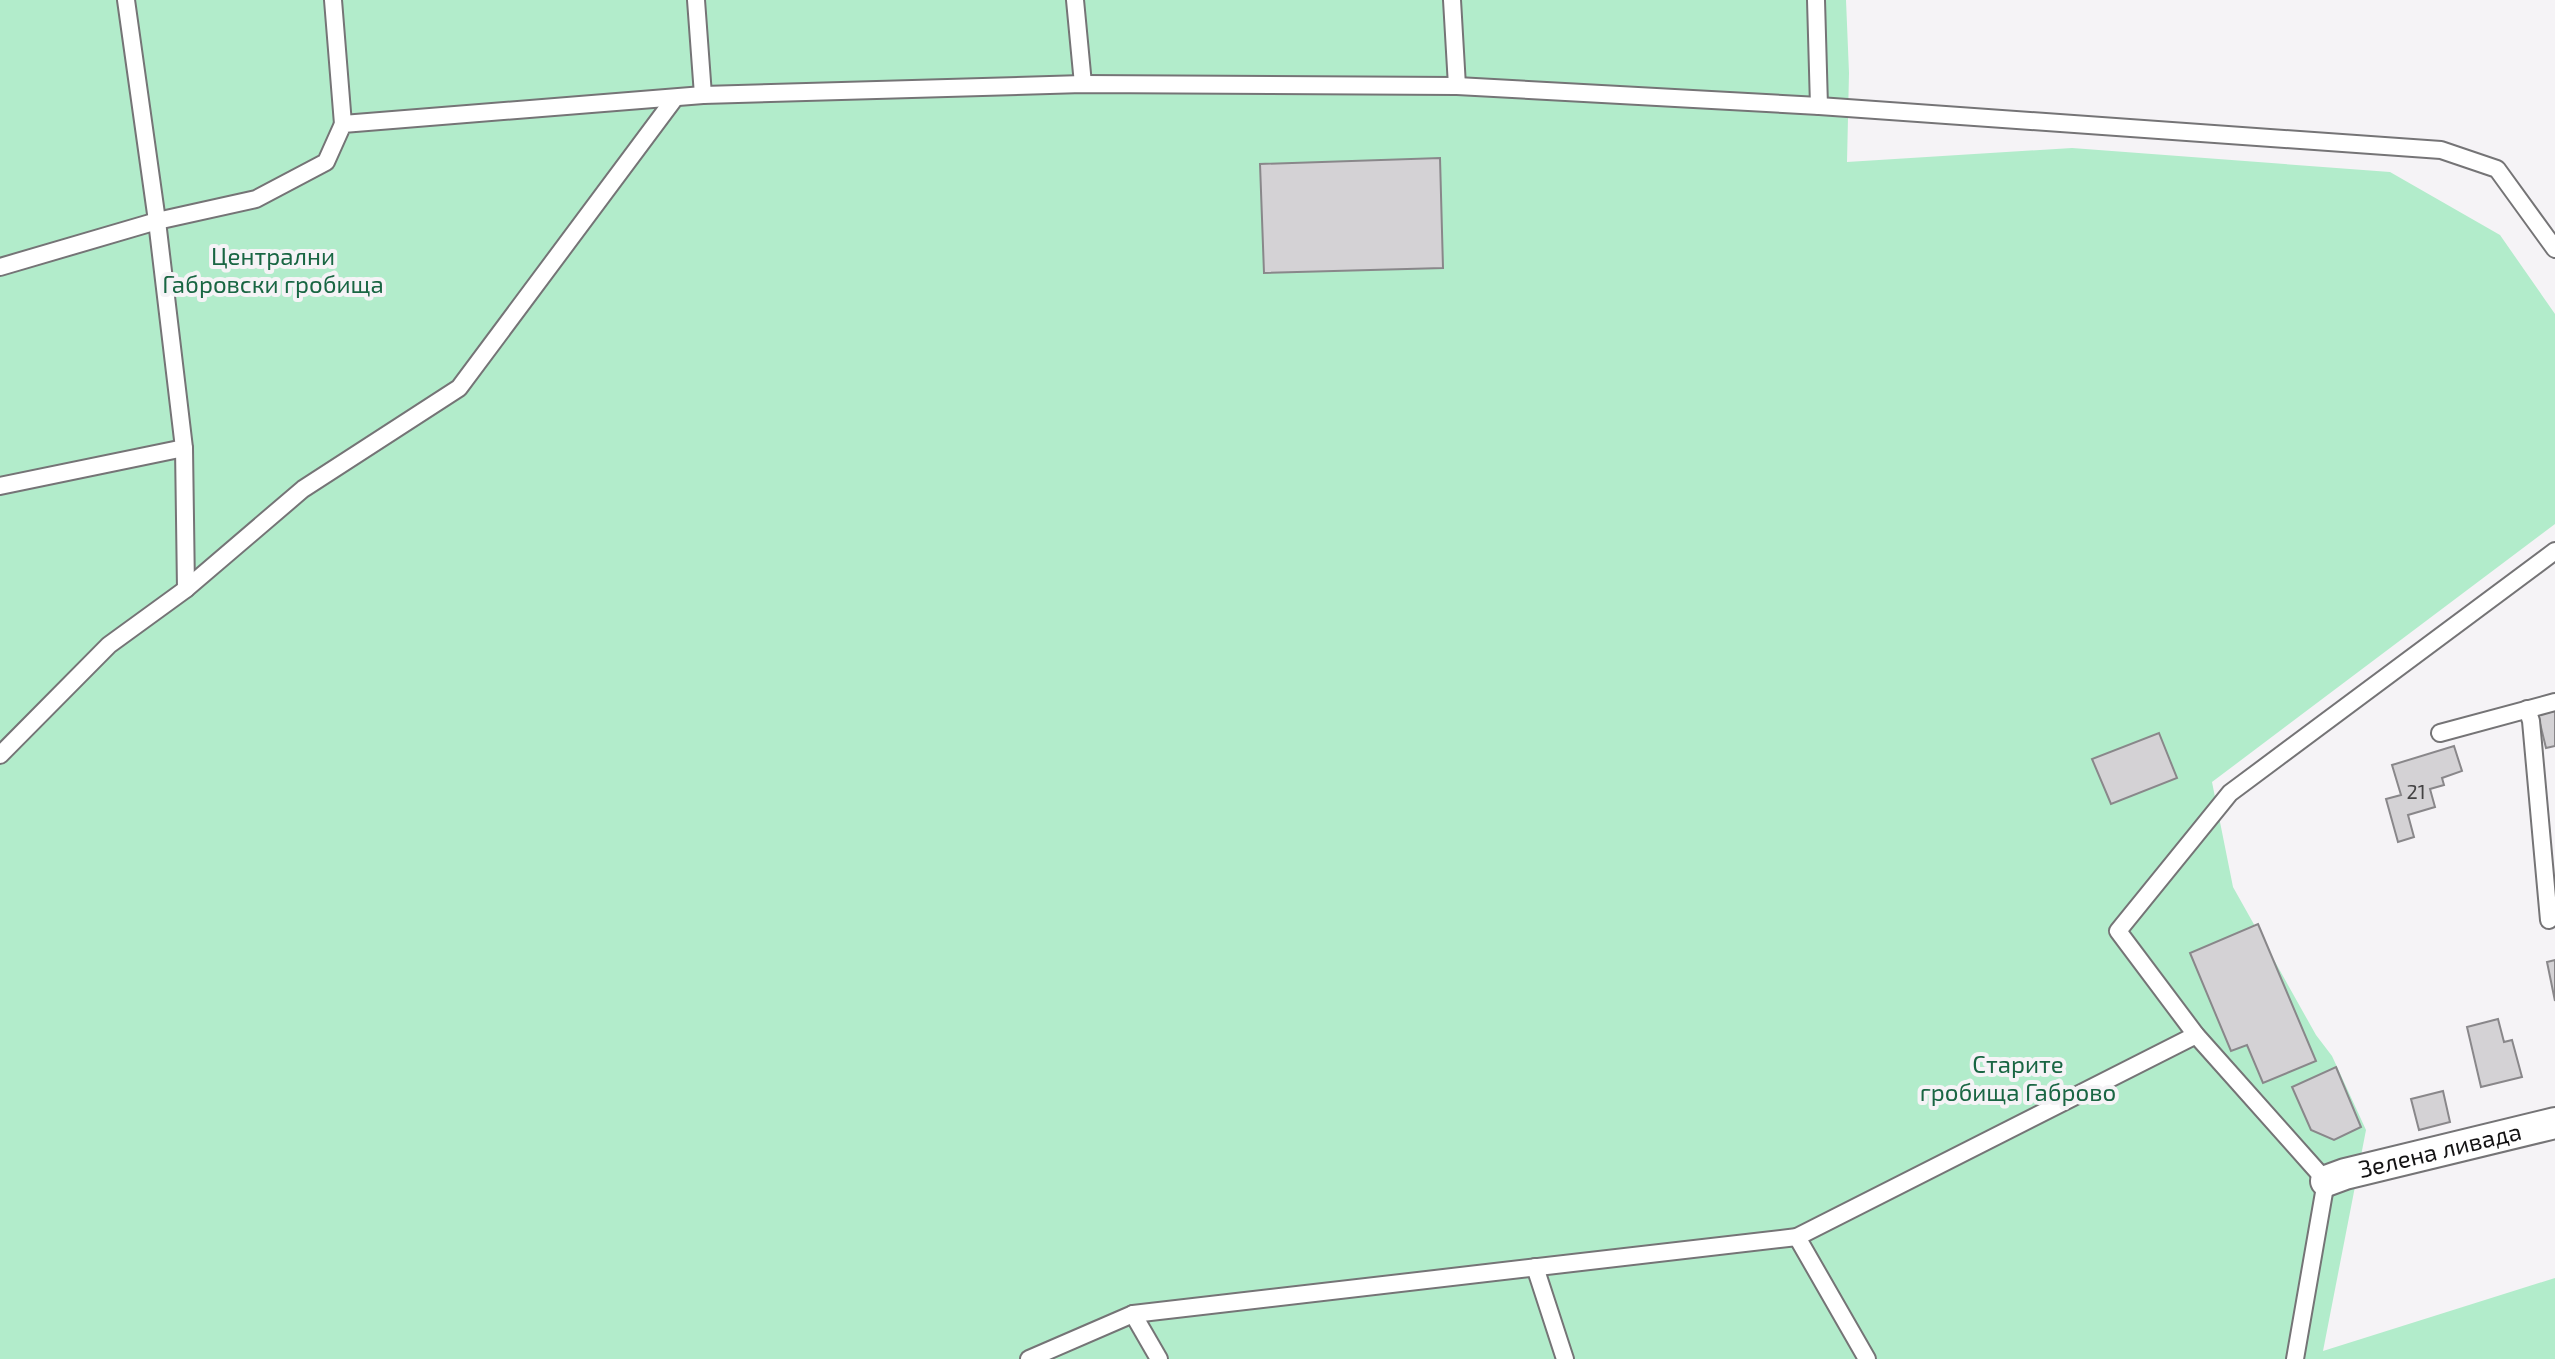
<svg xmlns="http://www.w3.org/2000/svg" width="2555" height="1359" viewBox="0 0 2555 1359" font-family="'Exo 2',sans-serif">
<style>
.green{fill:#b2eccb}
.building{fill:#d4d2d5;stroke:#89878a;stroke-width:2}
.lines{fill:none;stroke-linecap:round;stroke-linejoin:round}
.lane-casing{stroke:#757476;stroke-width:20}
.street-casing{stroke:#757476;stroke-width:34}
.lane{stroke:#fff;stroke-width:16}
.street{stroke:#fff;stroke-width:30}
.labels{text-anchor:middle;stroke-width:8;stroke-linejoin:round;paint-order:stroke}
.number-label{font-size:20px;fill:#444344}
.park-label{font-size:24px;fill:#196643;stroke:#f5f3f6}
.street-label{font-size:24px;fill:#141314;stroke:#f5f3f6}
</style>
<rect width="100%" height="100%" fill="#f5f3f6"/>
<path class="green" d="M0,0h1846l3,73 -2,89 225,-14 318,24 110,63 55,79v210l-343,258 21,105 83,148 16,21 34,74 -43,221 232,-73v81h-2555z"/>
<g class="building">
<path d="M1440,158l3,110 -179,5 -4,-109z"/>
<path d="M2555,711v35l-9,2 -8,-33z"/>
<path d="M2159,733l18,45 -66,26 -19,-45z"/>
<path d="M2454,746l8,25 -20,7 2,7 -14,4 5,18 -27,8 6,22 -16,5 -12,-43 15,-4 -9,-30z"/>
<path d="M2258,924l58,137 -53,22 -16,-38 -16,6 -41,-98z"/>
<path d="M2555,960v41l-8,-39z"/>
<path d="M2498,1019l6,23 8,-2 10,37 -41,10 -14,-60z"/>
<path d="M2336,1067l25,60 -27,13 -23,-10 -19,-43z"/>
<path d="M2443,1091l7,31 -31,8 -8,-31z"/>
</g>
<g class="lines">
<defs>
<g id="lane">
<path d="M126,0l31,221 27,227 2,141"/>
<path d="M333,0l10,124"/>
<path d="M696,0l7,95"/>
<path d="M1075,0l8,84"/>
<path d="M1452,0l5,86"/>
<path d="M1816,0l3,106"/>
<path d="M0,267l157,-46 99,-22 70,-37 17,-38 360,-29 380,-11 374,2 362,20 622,44 56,19 58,80"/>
<path d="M0,486l184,-38"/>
<path d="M2527,709l4,12 18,199"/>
<path d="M2440,733l115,-31"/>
<path d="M0,755l109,-110 77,-56 117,-100 156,-101 216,-290"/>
<path d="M1797,1237l70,122"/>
<path d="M1535,1267l30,92"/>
<path d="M1133,1314l26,45"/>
<path d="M1029,1359l104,-45 664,-77 399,-202"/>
<path d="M2295,1359l31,-178 -130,-146 -78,-104 112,-138 325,-242"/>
</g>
<g id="street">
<path id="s1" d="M2326,1181l19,-7 210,-51"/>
</g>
</defs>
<use href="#lane" class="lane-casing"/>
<use href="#street" class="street-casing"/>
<use href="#lane" class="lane"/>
<use href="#street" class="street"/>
</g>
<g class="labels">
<g class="number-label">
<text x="2416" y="799">21</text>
</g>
<g class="park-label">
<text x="273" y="265">Централни<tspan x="273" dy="28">Габровски гробища</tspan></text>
<text x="2018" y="1073">Старите<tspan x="2018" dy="28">гробища Габрово</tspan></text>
</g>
<g class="street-label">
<text dy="8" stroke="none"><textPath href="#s1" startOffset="118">Зелена ливада</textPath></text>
</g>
</g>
</svg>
